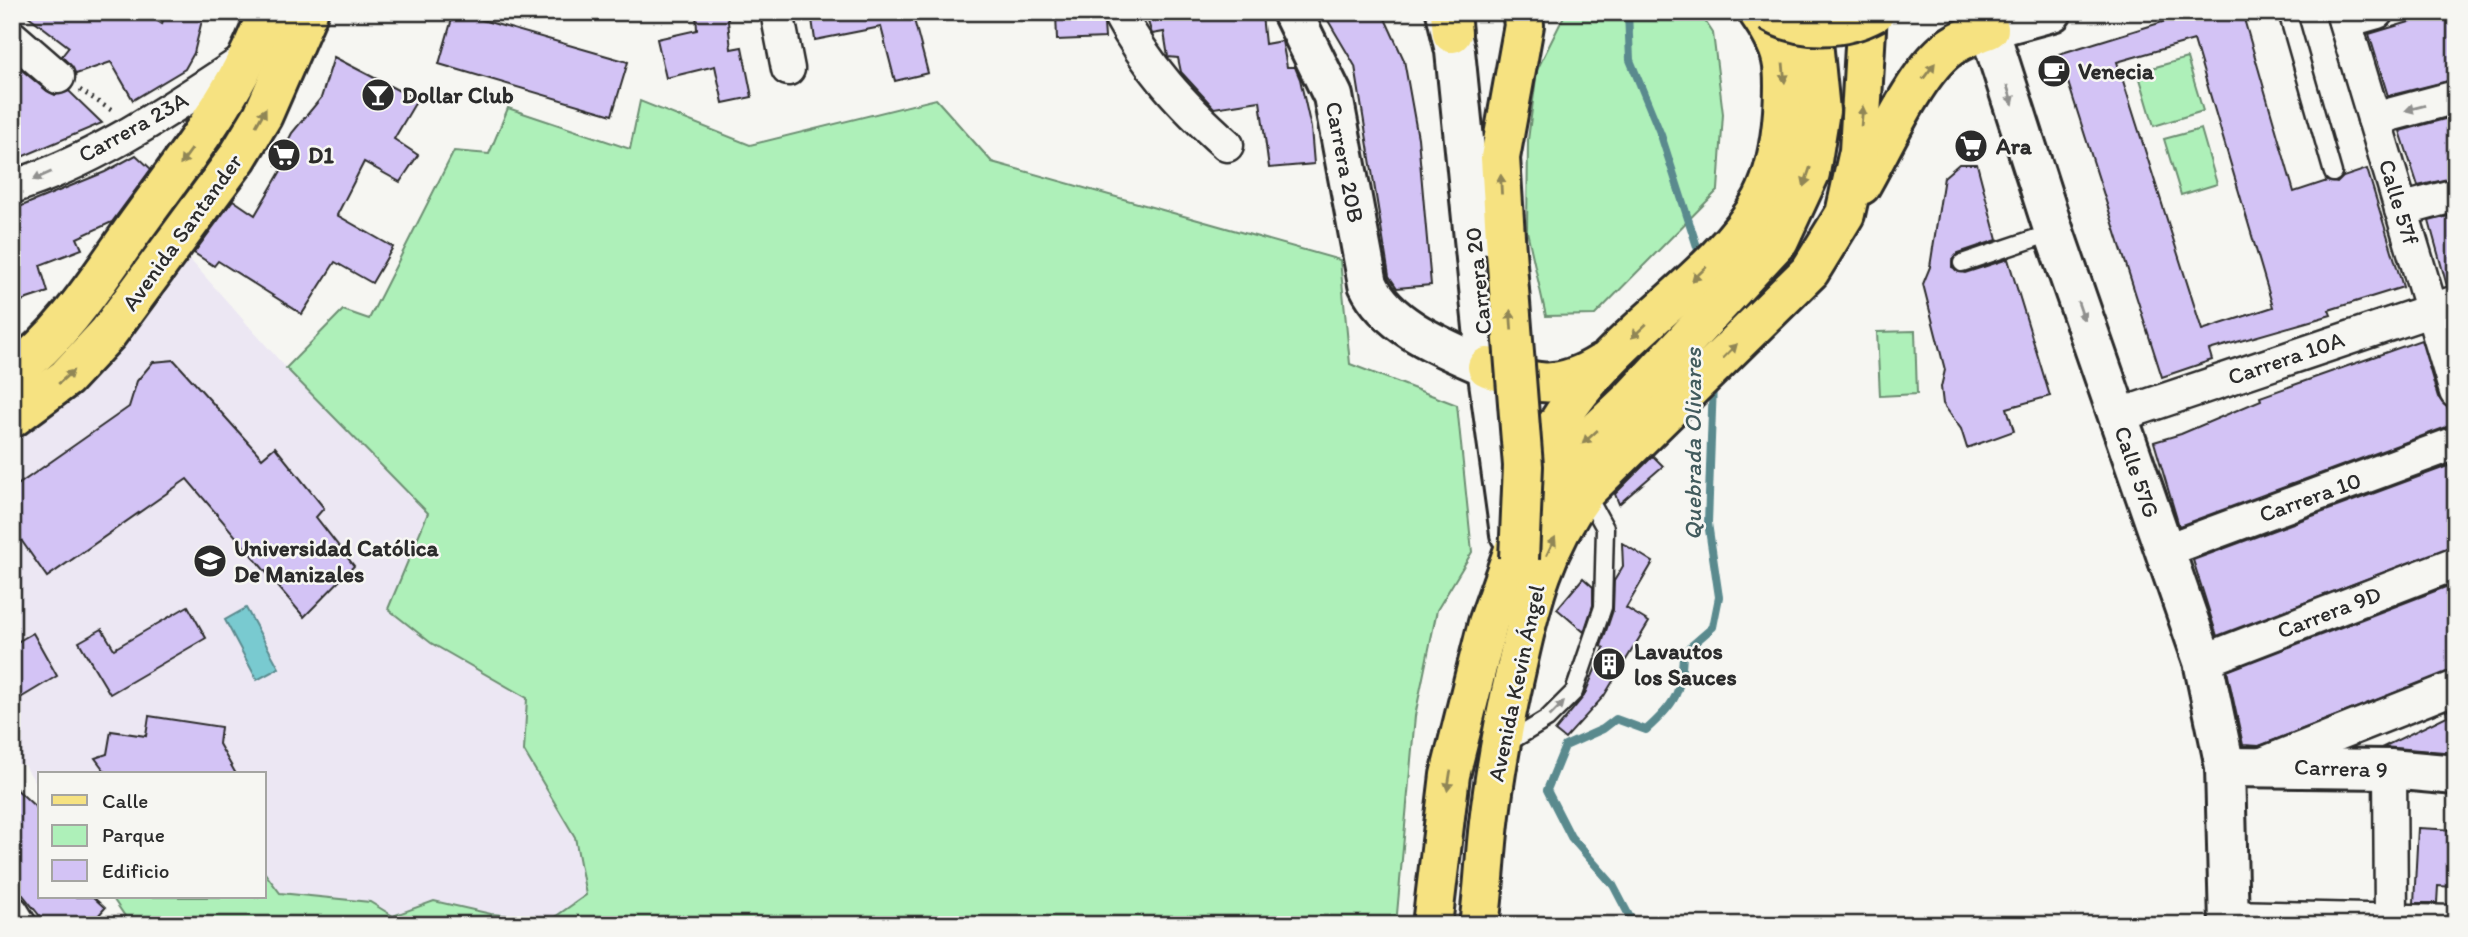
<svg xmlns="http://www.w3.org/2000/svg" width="2468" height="937" viewBox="0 0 2468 937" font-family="Itim,sans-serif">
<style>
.built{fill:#ece7f3}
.green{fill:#aef0b9;stroke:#6c8e72;stroke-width:2}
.water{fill:#79cad0;stroke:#5a8a8e;stroke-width:2}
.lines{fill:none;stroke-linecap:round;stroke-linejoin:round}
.stream{stroke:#5a8a8e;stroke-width:8}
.building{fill:#d3c3f5;stroke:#2b2b2b;stroke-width:2;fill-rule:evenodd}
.service-casing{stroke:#2b2b2b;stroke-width:21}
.minor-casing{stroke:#2b2b2b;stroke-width:37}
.tertiary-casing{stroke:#2b2b2b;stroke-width:44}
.secondary-casing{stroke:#2b2b2b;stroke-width:44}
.primary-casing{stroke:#2b2b2b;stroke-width:44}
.path{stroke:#2b2b2b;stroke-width:4.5;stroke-dasharray:2 5;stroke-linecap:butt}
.service{stroke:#f6f6f2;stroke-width:16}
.minor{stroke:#f6f6f2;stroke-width:32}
.tertiary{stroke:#f6f6f2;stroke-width:38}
.secondary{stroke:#f6f6f2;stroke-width:38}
.primary{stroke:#f6e281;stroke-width:38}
.primary-bridge-casing{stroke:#2b2b2b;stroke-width:44;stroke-linecap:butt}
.primary-bridge{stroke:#f6e281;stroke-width:38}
.oneway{fill:#908656}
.oneway2{fill:#90908e}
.labels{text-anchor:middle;stroke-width:5;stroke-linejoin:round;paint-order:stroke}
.poi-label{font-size:23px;font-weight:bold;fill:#2b2b2b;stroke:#f6f6f2;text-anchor:start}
.street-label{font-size:23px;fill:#2b2b2b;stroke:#f6f6f2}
.water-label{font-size:24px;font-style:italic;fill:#425b5d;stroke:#f6f6f2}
</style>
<rect width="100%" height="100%" fill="#f6f6f2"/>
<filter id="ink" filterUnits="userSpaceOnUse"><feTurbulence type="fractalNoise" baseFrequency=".0143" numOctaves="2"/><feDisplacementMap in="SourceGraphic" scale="14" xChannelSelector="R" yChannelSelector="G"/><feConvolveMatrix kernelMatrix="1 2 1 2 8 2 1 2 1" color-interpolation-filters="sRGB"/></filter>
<g filter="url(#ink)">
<path class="built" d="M186,255l100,113 142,145 -40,96 43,34 96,55 -3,53 51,86 11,58 -34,24 -61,-5 -57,-13 -41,15 -23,-14 -90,-9 -16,-21v-98h-165l-3,-3 -5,3h-51v15l-16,-24 -12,-2v-321l92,-74z"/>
<g class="green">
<path d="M1566,12h133l14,21 10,81 -5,76 -123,125 -49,1 -19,-85 1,-91 9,-70z"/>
<path d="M2187,58l16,53 -49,15 -16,-54z"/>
<path d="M936,99l56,63 348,98 10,104 107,41 15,147 -35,58 -22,106 -19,209h-1265l-19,-28h152v-25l16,21 90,9 23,14 41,-15 57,13 61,5 34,-24 -11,-58 -51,-86 3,-53 -96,-55 -43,-34 40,-96 -142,-145 57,-58 26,9 85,-168 35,3 19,-46 122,41 10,-48 110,44z"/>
<path d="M2201,129l16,55 -36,11 -17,-56z"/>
<path d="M1915,331l2,63 -37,2 -3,-64z"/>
</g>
<path class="water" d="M246,608l33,60 -22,12 -32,-60z"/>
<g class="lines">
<g class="stream">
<path d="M1628,12l2,48 31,75 40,124"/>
<path d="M1634,925l-21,-40 -42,-48 -24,-47 18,-44 38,-17 13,-10 30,11c29,-26 36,-37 37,-77l30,-26 6,-30 -11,-74 5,-140"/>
</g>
</g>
<g class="building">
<path d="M23,12h120l19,12 3,-12h39l-10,41 -9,16 -52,31 -22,-38 -35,12 -14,-18 7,-9z"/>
<path d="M454,12l174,50 -16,53 -173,-51z"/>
<path d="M696,12h31l4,37 11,-2 10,50 -29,6 -8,-37 -49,12 -9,-39 40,-9z"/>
<path d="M811,12h101l16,61 -33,8 -14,-54 -66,13z"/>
<path d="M1056,12h42l6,12 1,14 -48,2z"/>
<path d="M1145,12h106l1,6 10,-3 3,29 17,-3 5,26h8l5,12 11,49 3,36 -45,4 -9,-67 -46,7 -33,-36 -3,-14 -10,-1 -4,-25 -12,2z"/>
<path d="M1323,12h59l22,48 14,78 13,147 -34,3 -8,-12 -34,-210z"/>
<path d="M2195,12h47l52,180 33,-11 10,2 6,-6 24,-8 36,118 -74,23 2,5 -122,35 3,10 -50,17 -103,-323zM2194,40l79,267 -71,23 -85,-268z"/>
<path d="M2406,12h50v67l-68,17 -19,-62 40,-12z"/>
<path d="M334,57l83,43 -23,39 24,16 -18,27 -36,-20 -27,53 56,32 -21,36 -37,-21 -33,52 -84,-53 -4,5 -20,-13 39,-53 22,15 27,-46 -6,-4 16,-32 29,-35z"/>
<path d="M12,62l35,29 8,4 14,-4 33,32 -90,38z"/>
<path d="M2456,116v61l-38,9 -18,-55z"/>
<path d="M136,155l15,14 -39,53 -35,16 5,11 -42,16 8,27 -36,12v-94l93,-38z"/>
<path d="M1959,164h18l20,76 -39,13 -6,7v7l13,6 43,-14 42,137 -43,12 7,23 -47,17 -6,-19 -18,-25 -2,-17 4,-17 -22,-86 7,-17 14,-90z"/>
<path d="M2456,214v70l-9,2 -18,-65z"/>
<path d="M2421,340l17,57 9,10 5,18 -273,101 -25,-84 27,-8 80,-34 -1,-3z"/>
<path d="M174,360l88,98 13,-11 49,61 -8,9 38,49 -50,51 -117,-138 -140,98 -35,-50v-38l117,-82 8,-26 16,-19z"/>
<path d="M1653,456l10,10 -44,38 -4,-10z"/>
<path d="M2456,463v82l-239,91 -24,-76z"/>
<path d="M1622,543l31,19 -27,46 23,14 -45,74 -39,43 -10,-8 29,-35 20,-48 -3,-2 12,-36 1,-29 9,-15z"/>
<path d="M1583,578l10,9v18l-9,27 -27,-23z"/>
<path d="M2456,583v86l-197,77 -16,-1 -16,-74z"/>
<path d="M188,606l18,32 -96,56 -31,-52 23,-13 12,20z"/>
<path d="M33,633l24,43 -45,27v-58z"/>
<path d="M2456,707v46l-73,-6 64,-31 -1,-5z"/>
<path d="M149,716l72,11 -2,17 17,30h-129l-12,-16 12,-4 4,-23 35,5z"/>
<path d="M12,785l28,26v86h53l12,11 -15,17h-43l-28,-35 -7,-16z"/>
<path d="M2418,828l38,2v57l-18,-1 -1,17h-23z"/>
</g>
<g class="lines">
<defs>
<g id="service">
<path d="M2287,12l46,161"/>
<path d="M1962,263l92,-31"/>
<path d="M1506,744l41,-25 27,-27 29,-85 2,-79 -20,-36"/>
</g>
<g id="minor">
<path d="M777,12l11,57"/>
<path d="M1118,12c30,56 62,91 109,133"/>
<path d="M2342,12l114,380"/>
<path d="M2345,21l32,-9"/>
<path d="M12,37l46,40"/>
<path d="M2374,119l82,-22"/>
<path d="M12,187c86,-27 161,-80 236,-129"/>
<path d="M2401,210l55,-15"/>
<path d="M2117,416l339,-114"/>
<path d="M2164,551l292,-108"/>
<path d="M2203,661l253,-98"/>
<path d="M2262,764l194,-77"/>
<path d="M2390,769l1,151"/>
<path d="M12,912l8,13"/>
<path d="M2229,917l227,5"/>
</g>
<g id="tertiary">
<path d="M1292,12l41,84 35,188c20,43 76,64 119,83"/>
<path d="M2052,12l-63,17 65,203 149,429 22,106 4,158"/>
<path d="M2225,767l165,2 66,6"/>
</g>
<path id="secondary" d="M1446,12l9,39 32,316 23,167"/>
<g id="primary">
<path d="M1450,12l2,21"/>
<path d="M1861,185c22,-38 52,-107 84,-134 13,-11 29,-16 44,-22"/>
<path d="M1506,252l-6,-94 24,-133 -2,-13"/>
<path d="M1487,367c47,17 69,25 114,-3"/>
<path d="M12,373c52,-38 87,-95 124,-147 48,-67 104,-135 131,-214"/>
<path d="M12,418l54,-40 42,-45 129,-175 26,-43 45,-103"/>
<path d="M1528,487c15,-47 45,-91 79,-126 48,-51 121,-100 155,-161 13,-25 19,-61 21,-88 3,-47 2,-61 -25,-100"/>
<path d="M1432,925l18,-150 38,-152 35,-99 37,-58 71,-67 148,-159 31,-67 10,-62 -10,-99"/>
<path d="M1479,925c5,-34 6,-68 10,-102 6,-53 16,-106 28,-158 14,-64 28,-120 68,-173l225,-221 35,-57 14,-63 8,-139"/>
</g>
</defs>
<use href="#service" class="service-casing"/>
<use href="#minor" class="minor-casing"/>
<use href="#tertiary" class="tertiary-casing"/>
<use href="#secondary" class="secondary-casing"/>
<use href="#primary" class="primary-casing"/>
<path class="path" d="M80,90l34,22"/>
<use href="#service" class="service"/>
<use href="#minor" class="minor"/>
<use href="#tertiary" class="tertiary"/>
<use href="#secondary" class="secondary"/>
<use href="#primary" class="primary"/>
<defs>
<g id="primary-bridge">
<path d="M1770,12c32,19 74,17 105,0"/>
<path d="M1506,252l17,214 -4,93"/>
</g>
</defs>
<use href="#primary-bridge" class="primary-bridge-casing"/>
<use href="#primary-bridge" class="primary-bridge"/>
</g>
<defs><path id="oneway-solid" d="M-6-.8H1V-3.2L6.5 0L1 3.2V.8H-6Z" transform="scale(1.75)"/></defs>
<g class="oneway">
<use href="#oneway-solid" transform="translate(1929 71) rotate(-53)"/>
<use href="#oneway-solid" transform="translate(1784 73) rotate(85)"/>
<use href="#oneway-solid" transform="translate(1862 116) rotate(-85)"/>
<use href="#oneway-solid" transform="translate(261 117) rotate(-61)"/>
<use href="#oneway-solid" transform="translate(186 157) rotate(126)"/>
<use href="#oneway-solid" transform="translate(1807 177) rotate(109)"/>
<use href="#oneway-solid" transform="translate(1501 184) rotate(-93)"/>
<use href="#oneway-solid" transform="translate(1699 274) rotate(136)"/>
<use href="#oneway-solid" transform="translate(1511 320) rotate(-94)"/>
<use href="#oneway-solid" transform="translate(1639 331) rotate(137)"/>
<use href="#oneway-solid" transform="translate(1730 351) rotate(-45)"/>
<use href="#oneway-solid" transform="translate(66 377) rotate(-42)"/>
<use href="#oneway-solid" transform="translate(1590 437) rotate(138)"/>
<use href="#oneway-solid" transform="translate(1551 546) rotate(-65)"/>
<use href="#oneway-solid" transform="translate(1449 781) rotate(99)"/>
</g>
<g class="oneway2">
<use href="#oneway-solid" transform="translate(2010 95) rotate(72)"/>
<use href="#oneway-solid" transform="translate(2415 108) rotate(165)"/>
<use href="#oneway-solid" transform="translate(42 176) rotate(156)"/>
<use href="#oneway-solid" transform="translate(2081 311) rotate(71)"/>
<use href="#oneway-solid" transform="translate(1557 709) rotate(-45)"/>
</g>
</g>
<defs>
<symbol id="cafe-disc" viewBox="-11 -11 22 22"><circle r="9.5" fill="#2b2b2b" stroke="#f6f6f2"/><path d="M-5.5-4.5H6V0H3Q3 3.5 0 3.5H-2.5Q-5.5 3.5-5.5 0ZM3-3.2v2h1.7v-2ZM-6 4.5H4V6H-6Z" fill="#fff"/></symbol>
<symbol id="bar-disc" viewBox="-11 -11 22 22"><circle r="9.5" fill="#2b2b2b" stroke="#f6f6f2"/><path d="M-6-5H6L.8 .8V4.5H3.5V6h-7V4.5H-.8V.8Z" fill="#fff"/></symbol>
<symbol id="supermarket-disc" viewBox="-11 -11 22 22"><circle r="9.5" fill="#2b2b2b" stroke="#f6f6f2"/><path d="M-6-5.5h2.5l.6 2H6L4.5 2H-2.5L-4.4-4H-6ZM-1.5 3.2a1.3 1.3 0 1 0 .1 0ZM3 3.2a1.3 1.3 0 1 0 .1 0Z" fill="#fff"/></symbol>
<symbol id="university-disc" viewBox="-11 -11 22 22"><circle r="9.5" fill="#2b2b2b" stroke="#f6f6f2"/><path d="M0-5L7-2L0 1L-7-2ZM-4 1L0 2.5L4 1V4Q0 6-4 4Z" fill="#fff"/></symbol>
<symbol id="building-disc" viewBox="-11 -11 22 22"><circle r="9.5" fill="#2b2b2b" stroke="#f6f6f2"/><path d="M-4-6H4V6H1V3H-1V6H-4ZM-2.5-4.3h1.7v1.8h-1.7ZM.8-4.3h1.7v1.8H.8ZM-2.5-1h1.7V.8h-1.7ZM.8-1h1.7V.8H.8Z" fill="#fff"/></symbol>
</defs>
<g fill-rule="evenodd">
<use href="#cafe-disc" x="2035" y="52" width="38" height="38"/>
<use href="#bar-disc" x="359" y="76" width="38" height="38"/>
<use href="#supermarket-disc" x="1952" y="127" width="38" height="38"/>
<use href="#supermarket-disc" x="265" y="136" width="38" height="38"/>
<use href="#university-disc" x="191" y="542" width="38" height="38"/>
<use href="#building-disc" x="1590" y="645" width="38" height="38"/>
</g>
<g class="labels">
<g class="poi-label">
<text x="2078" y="79">Venecia</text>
<text x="402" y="103">Dollar Club</text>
<text x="1996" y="154">Ara</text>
<text x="308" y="163">D1</text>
<text x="234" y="556">Universidad Católica<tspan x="234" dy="26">De Manizales</tspan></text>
<text x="1634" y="659">Lavautos<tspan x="1634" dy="26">los Sauces</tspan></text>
</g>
<g class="street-label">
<text transform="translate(133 127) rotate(-29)" y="8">Carrera 23A</text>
<text transform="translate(1345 162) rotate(79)" y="8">Carrera 20B</text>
<text transform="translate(2399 202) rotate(73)" y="8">Calle 57f</text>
<text transform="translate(182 232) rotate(-54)" y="8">Avenida Santander</text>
<text transform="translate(1478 281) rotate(-96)" y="8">Carrera 20</text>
<text transform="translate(2286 358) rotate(-19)" y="8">Carrera 10A</text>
<text transform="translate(2137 472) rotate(71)" y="8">Calle 57G</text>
<text transform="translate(2310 497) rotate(-20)" y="8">Carrera 10</text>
<text transform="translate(2329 612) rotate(-21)" y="8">Carrera 9D</text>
<text transform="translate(1516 683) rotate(-78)" y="8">Avenida Kevin Ángel</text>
<text transform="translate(2341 768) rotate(2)" y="8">Carrera 9</text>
</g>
<g class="water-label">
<text transform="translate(1693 444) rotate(-90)" y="8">Quebrada Olivares</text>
</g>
</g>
<rect width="2468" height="937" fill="none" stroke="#f6f6f2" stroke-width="42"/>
<rect x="21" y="21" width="2426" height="895" fill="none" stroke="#2b2b2b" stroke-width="2.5" filter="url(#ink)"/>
<rect x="38" y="772" width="228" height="126" fill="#f6f6f2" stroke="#a5a5a2" stroke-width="2"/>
<rect x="52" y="795" width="35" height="10" fill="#f6e281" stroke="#a5a5a2" stroke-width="2"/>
<text x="102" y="808" font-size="21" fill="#2b2b2b">Calle</text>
<rect x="52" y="825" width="35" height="21" fill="#aef0b9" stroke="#a5a5a2" stroke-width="2"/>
<text x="102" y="842" font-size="21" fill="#2b2b2b">Parque</text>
<rect x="52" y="860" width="35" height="21" fill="#d3c3f5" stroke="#a5a5a2" stroke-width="2"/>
<text x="102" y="878" font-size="21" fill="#2b2b2b">Edificio</text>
</svg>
